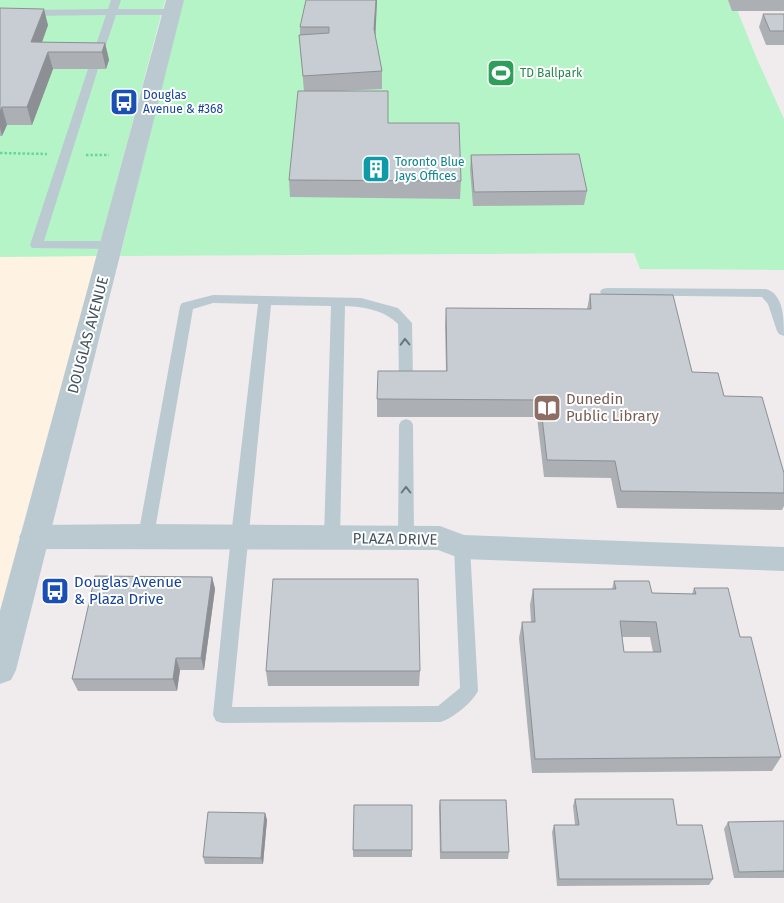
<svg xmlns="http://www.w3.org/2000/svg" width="784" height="903" viewBox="0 0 784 903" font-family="'Fira Sans',sans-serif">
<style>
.commercial{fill:#fef3e3}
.green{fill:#b4f4c7}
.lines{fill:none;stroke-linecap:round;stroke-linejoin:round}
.path{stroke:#68d695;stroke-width:2.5;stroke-dasharray:2.5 2;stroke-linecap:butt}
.service{fill:#bbcad1;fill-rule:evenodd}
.minor{fill:#bbcad1;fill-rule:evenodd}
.tertiary{fill:#bbcad1;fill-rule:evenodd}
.wall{fill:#acb0b5;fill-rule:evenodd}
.shaded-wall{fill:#8c9094}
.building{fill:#c8cdd3;stroke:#8c9094;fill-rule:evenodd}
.oneway{stroke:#677780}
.labels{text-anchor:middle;stroke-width:4;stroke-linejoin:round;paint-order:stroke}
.far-leisure-label{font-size:12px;fill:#27864d;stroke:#fff;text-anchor:start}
.far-transit-label{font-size:12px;fill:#164399;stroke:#fff;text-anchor:start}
.far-culture-label{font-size:12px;fill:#0d838f;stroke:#fff;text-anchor:start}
.street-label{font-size:15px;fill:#43535d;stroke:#fff}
.education-label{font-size:15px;fill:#785e54;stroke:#fff;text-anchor:start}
.transit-label{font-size:15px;fill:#164399;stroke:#fff;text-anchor:start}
</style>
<rect width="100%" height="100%" fill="#f0eced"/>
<path class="commercial" d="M97,256l-74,268 -23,85v-352z"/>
<g class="green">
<path d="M0,0h165l-68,256 -97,1z"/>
<path d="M183,0h550l24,59 27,60v151l-144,-1 -6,-16 -514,3z"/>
</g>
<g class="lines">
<g class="path">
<path d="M0,153l47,1"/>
<path d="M86,155h23"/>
</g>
<g class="service">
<path d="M111,0h10l-3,9h54l5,3 -5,3h-56l-15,45 -5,3 -5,-3 15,-45 -80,1 -5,-3 5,-3 82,-1z"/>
<path d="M93,66l5,3 -54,172h67l6,4 -6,4 -79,-1 -2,-3 58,-176z"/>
<path d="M607,288l159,1c18,5 18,31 18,47l-5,-2 -2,-3 -9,-27 -6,-7 -160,-2 -2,-3 2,-3z"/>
<path d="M213,295l148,3 37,10 14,15 1,56 -2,4h-10l-2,-4 -1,-55c-14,-14 -33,-17 -53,-18l-5,232 -2,5 -6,2 -6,-2 -2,-5 7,-232 -60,-1 -39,402 206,-1 22,-18 -6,-141 2,-5 6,-2 6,2 2,5 8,144c-6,12 -25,27 -37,31l-219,1 -6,-2 -3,-6 18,-179 27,-232 -45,-1 -20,6 -39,227 -2,5 -6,2 -6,-2 -2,-5 42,-230 2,-3z"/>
<path d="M406,419l5,2 2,4 1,113 -2,5 -6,2 -6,-2 -2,-5 1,-113 2,-4z"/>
</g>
<path class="minor" d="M146,524l294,2 24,9 320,12v24l-322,-12 -24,-9 -404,-1 -10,-4 -5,-8 5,-8 10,-4z"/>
<path class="tertiary" d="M166,0h18l-168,670 -5,10 -11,4v-73z"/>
</g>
<g class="wall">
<path d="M377,0l-2,34 7,37v18l-42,2 48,32 73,58 -1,18 -170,-2 -1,-17 15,-89 -5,-56h1v-8z"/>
<path d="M728,0h56v11h-52z"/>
<path d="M0,8l48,17 -6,17 63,1 4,17 -3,9h-53l-21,56h-25l-5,11h-2z"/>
<path d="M763,14h21v31h-18l-7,-18z"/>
<path d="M471,155l116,36 -3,14 -111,1 -3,-37z"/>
<path d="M590,294l134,102 60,77v33l-2,4 -165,-2 -6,-30 -67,-1 -7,-60h-160v-18l69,-28 -1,-45 1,-18 141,1z"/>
<path d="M212,577l3,12 -11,81h-24l-3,21h-99l-6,-12z"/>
<path d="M614,581l38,12 40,1 2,-6 46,49 41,120 -9,14 -240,2 -13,-135 3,-16h9l-1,-17 3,-16h79zM622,637h28l3,15h-29z"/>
<path d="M266,671h154l-1,15h-151z"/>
<path d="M575,799l102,26 36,54 -4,6 -152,1 -5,-54 2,-7h21l-2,-19z"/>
<path d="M440,800l69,52 -1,7h-68l-1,-52z"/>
<path d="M265,813l2,7 -4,44h-58l-2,-7z"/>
<path d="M784,821v57h-50l-10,-49 4,-7z"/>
<rect x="353" y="850" width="59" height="7"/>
</g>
<g class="shaded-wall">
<path d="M376,0h1l-2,46 -1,-17z"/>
<path d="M44,9l4,16 -12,34 -5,-17z"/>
<path d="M105,43l4,17 -3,9 -4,-17z"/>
<path d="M48,52l5,17 -21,56 -5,-18z"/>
<path d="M2,107l5,18 -5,11 -2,-8v-16z"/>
<path d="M212,577l3,12 -11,81 -3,-12z"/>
<path d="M176,658l4,12 -3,21 -4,-12z"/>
<path d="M265,813l2,7 -4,44 -2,-6z"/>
</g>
<g class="building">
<path d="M306,0h70l-2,29 8,42 -79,5 -4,-41 30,-2v-6h-29z"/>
<path d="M0,8l44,1 -13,33 74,1 -3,9h-54l-21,55h-25l-2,5z"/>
<path d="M763,14h21v17h-14z"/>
<path d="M298,91h90v32h71l2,58 -172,-1z"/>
<path d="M579,154l8,37 -113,1 -3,-37z"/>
<path d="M590,294l83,1 19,77 26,1 6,23 38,1 22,76v20l-163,-2 -6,-30 -68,-1 -7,-60 -163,-1 1,-28h69l-1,-63 145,1z"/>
<path d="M95,576l117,1 -11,81h-25l-3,21h-101z"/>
<path d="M273,579h145l2,92h-154z"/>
<path d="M614,581h35l3,12 44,1 -2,-6h34l12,49h11l30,120 -246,2 -13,-137h13l-2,-33h83zM620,621l36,1 5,30h-37z"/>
<path d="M575,799h98l4,26h25l11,54h-154l-5,-54h25z"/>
<path d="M440,800h66l3,52h-68z"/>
<path d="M354,805h58v45h-59z"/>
<path d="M208,812l57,1 -4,45 -58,-1z"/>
<path d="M784,821v50l-45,1 -11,-50z"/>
</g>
<defs><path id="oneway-chevron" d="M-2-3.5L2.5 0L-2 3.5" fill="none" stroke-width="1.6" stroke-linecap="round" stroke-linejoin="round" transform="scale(1.25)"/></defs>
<g class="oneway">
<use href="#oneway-chevron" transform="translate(405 342) rotate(-91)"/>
<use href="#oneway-chevron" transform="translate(406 490) rotate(-90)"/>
</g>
<defs>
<symbol id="stadium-square" viewBox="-11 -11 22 22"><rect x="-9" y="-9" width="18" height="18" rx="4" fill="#2e9e5b" stroke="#fff"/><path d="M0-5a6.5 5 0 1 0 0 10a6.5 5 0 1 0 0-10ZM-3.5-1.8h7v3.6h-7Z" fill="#fff"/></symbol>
<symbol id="bus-square" viewBox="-11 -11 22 22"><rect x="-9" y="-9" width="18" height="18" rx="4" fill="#1a4fb4" stroke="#fff"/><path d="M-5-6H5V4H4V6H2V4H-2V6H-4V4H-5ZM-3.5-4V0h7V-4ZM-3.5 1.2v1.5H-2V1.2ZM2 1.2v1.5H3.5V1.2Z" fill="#fff"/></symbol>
<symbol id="building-square" viewBox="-11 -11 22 22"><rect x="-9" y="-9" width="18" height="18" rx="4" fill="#0f9aa8" stroke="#fff"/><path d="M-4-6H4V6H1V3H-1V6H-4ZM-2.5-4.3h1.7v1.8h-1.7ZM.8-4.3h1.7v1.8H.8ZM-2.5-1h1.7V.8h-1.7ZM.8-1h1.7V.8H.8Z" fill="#fff"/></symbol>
<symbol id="library-square" viewBox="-11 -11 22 22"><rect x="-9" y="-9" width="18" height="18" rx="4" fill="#8d6e63" stroke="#fff"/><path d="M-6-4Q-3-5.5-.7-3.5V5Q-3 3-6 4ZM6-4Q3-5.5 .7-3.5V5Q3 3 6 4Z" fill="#fff"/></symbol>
</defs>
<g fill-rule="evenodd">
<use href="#stadium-square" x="485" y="57" width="32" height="32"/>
<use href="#bus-square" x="108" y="86" width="32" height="32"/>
<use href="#building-square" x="360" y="153" width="32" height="32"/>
<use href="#library-square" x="531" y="392" width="32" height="32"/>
<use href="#bus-square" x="39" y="575" width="32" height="32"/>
</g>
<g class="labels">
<g class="far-leisure-label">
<text x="520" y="77">TD Ballpark</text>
</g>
<g class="far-transit-label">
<text x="143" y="99">Douglas<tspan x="143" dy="14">Avenue &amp; #368</tspan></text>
</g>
<g class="far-culture-label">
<text x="395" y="166">Toronto Blue<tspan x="395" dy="14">Jays Offices</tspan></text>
</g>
<g class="street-label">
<text transform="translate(88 335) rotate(-75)" y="5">DOUGLAS AVENUE</text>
<text transform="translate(395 539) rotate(1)" y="5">PLAZA DRIVE</text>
</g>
<g class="education-label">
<text x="566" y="404">Dunedin<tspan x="566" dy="17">Public Library</tspan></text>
</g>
<g class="transit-label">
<text x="74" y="587">Douglas Avenue<tspan x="74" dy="17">&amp; Plaza Drive</tspan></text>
</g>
</g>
</svg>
